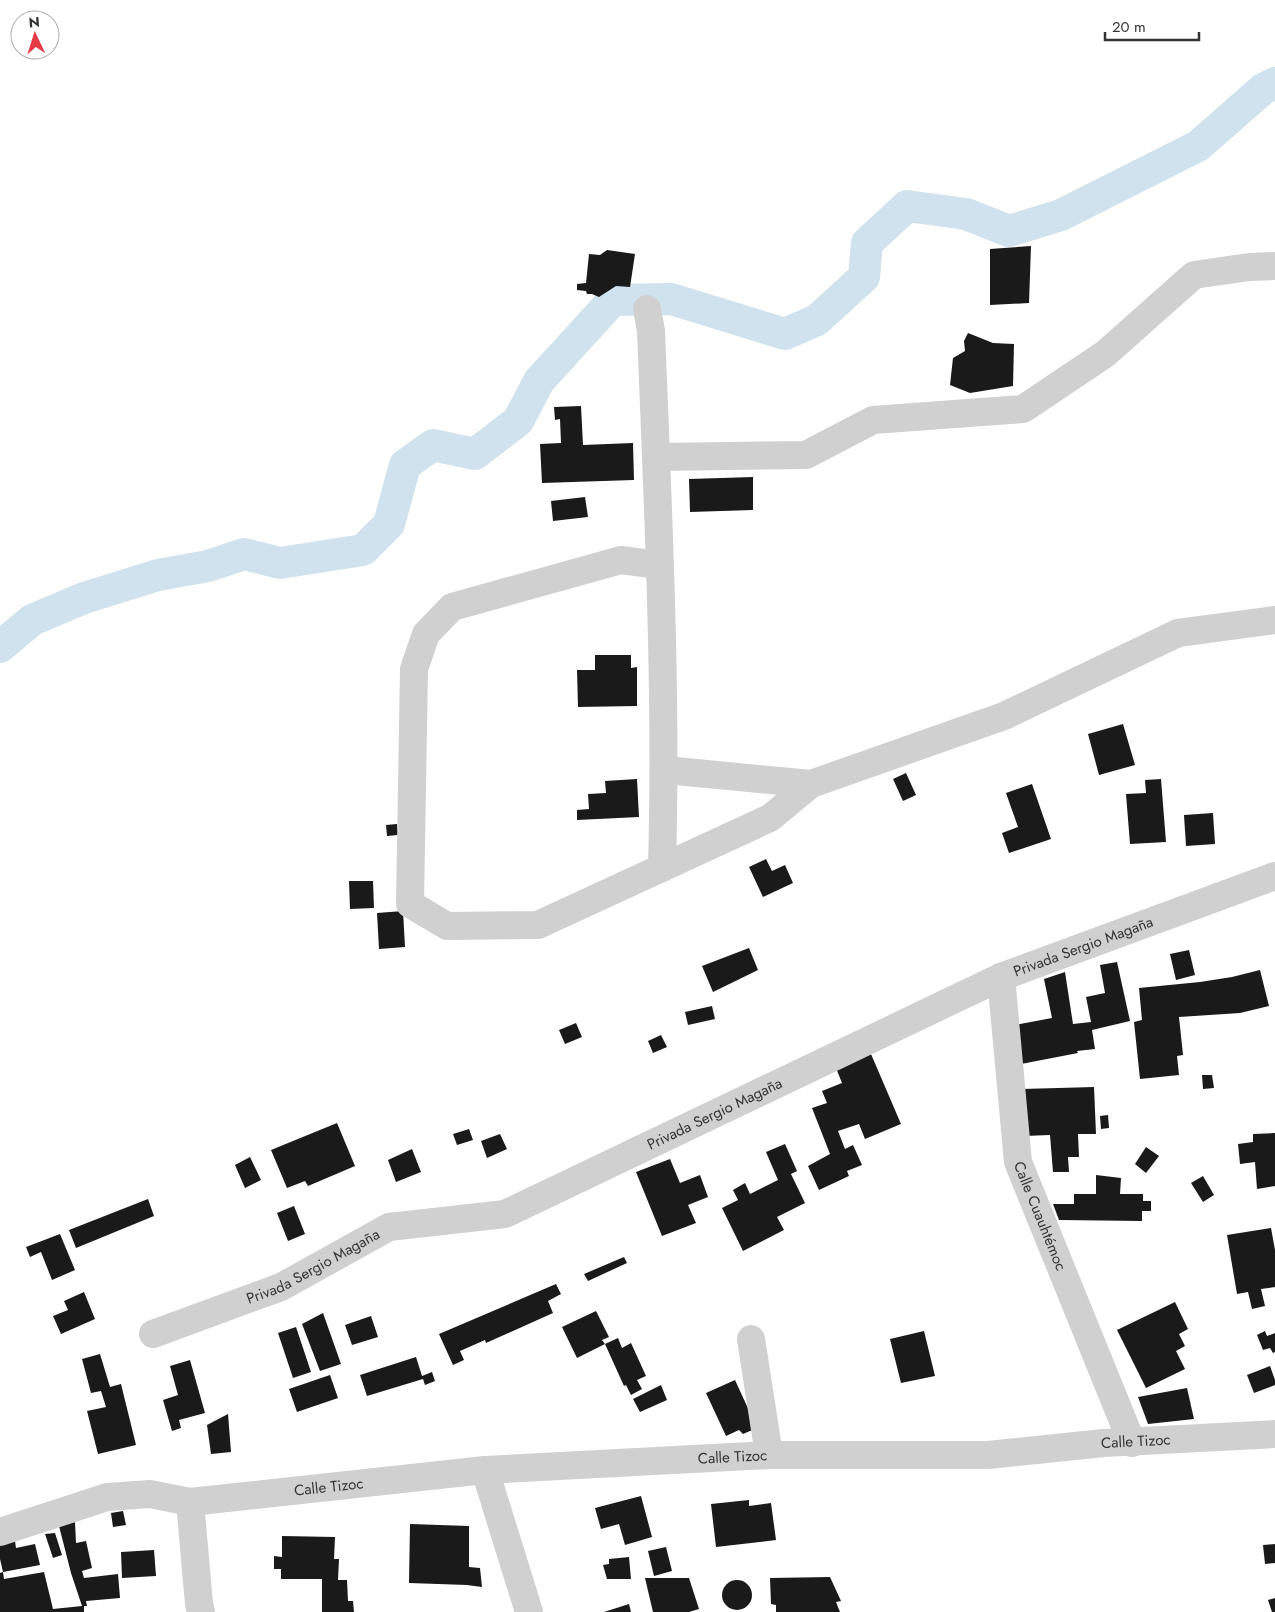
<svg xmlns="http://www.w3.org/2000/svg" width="1275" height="1612" viewBox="0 0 1275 1612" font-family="Jost,sans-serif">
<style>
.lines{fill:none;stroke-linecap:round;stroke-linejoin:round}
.canal{stroke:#cfe2ee;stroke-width:32}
.building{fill:#1a1a1a}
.minor{stroke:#d0d0d0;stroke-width:28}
.labels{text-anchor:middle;stroke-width:5;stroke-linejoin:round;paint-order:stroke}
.street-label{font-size:15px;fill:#333;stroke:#fff}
</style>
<rect width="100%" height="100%" fill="#fff"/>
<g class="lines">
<path class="canal" d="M0,647l32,-27 52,-22 74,-23 50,-9 36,-12 36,9 83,-13 26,-26 16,-59 28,-20 42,9 43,-33 21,-40 74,-81 58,-1 114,35 32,-14 47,-43 3,-34 40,-37 59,8 43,17 52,-16 137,-69 65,-57 12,-6"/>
</g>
<g class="building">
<path d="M1031,246l-2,57 -39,2v-56z"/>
<path d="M607,250l28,4 -5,33 -14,-1 -17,11 -7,-3h-5l-1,-3 -9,-1v-6l9,-1 3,-29 11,1z"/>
<path d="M968,333l25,10 21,1 -1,42 -43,7 -20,-8 3,-27 12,-7 -1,-10z"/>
<path d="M581,406l2,39 50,-2 1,37 -92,3 -2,-39 21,-1 -1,-24 -5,1 -1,-13z"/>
<path d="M753,477v33l-63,2 -1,-33z"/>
<path d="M585,497l3,20 -35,4 -2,-20z"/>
<path d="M595,655h36v13l6,-1v39l-59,1 -1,-37h18z"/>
<path d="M1123,724l12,41 -36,10 -11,-41z"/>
<path d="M906,773l10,22 -13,6 -10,-22z"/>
<path d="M637,779l2,38 -62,3v-10l12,-1 -1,-15 18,-1 -1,-12z"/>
<path d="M1161,779l5,63 -36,2 -4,-50 20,-1 -1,-13z"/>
<path d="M1032,784l19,55 -42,14 -7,-20 16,-6 -12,-34z"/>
<path d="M1213,813l2,31 -29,2 -2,-31z"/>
<path d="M397,824l1,11 -11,1 -1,-11z"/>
<path d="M766,859l6,12 13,-6 8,18 -30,14 -14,-30z"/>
<path d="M349,881h24l1,27 -24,1z"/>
<path d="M403,911l2,36 -26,2 -2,-36z"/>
<path d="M749,948l9,22 -45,22 -11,-26z"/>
<path d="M1189,950l6,25 -19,5 -6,-26z"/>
<path d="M1117,962l13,59 -38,9 3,19 -18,2 1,2 -57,11 -7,-39 38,-7 -8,-39 21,-7 8,52 18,-2 -5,-25 19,-4 -5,-28z"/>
<path d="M1260,970l9,36 -29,7 -61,4 4,38 -6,1 2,19 -39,4 -6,-57 8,-2 -3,-32 61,-6 32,-5z"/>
<path d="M712,1006l3,13 -27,6 -3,-13z"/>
<path d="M576,1023l6,14 -17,7 -6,-14z"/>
<path d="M661,1035l6,12 -14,6 -5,-12z"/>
<path d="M871,1054l30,70 -36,15 -6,-15 -21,7 7,18 8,-4 9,20 -15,6 2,5 -30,14 -11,-24 22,-12 -18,-46 15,-5 -5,-12 20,-8 -6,-15z"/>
<path d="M1202,1075h10l2,13 -11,1z"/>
<path d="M1094,1087l2,47h-18l1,23h-11l1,15h-16l-3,-37 -26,1 -2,-47z"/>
<path d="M1108,1115l1,13 -8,1 -1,-13z"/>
<path d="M337,1123l18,43 -47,20 -3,-5 -18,7 -16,-38z"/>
<path d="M469,1129l4,11 -16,5 -4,-11z"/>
<path d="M1275,1133v53l-18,3 -2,-27 -15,2 -2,-20 15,-2v-8z"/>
<path d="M500,1134l7,15 -20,9 -6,-17z"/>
<path d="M785,1144l12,27 -6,3 14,29 -28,14 7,13 -41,21 -21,-43 16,-8 -5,-10 12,-7 5,11 28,-14 -12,-28z"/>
<path d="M1146,1147l13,9 -13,17 -11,-9z"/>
<path d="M412,1149l9,23 -25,10 -8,-22z"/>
<path d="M250,1157l11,23 -16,8 -10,-23z"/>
<path d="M670,1159l10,24 20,-8 8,22 -20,8 8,18 -34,13 -26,-64z"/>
<path d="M1096,1175l25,3 -1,16h23v7h8v10h-9v10l-83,-1 -6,-16h21v-10h22z"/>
<path d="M1203,1176l11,19 -11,7 -12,-19z"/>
<path d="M148,1199l6,17 -78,32 -7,-18z"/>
<path d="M294,1206l11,28 -17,7 -11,-28z"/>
<path d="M1271,1228l4,22v37l-14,2 4,17 -13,3 -4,-17 -11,2 -10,-59z"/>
<path d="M60,1234l15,36 -23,10 -11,-28 -11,5 -4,-10z"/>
<path d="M624,1257l3,6 -39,18 -4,-7z"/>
<path d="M556,1284l5,10 -13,7 5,12 -67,30 -1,-3 -25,11 4,9 -11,5 -14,-31z"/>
<path d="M84,1292l11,27 -34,15 -8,-18 15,-6 -4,-9z"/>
<path d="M1175,1302l13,27 -9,5 6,12 -9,5 9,18 -39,19 -29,-58z"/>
<path d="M596,1311l13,26 -7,3 3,4 -28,14 -15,-31z"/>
<path d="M323,1313l18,51 -21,7 -18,-47z"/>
<path d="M371,1316l7,21 -26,8 -7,-20z"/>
<path d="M296,1327l15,45 -18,6 -15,-45z"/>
<path d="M924,1331l11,45 -34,7 -11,-44z"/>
<path d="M1265,1331l2,5 8,-3v19l-2,1 -3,-5 -7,2 -6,-15z"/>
<path d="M618,1338l4,10 9,-5 15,33 -9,4 5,9 -11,6 -5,-10 -2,1 -19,-42z"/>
<path d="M100,1354l10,33 11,-3 15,61 -38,9 -11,-43 19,-4 -5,-16 -10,2 -9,-34z"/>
<path d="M416,1357l6,19 10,-4 3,9 -10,4 -2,-6 -56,17 -7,-21z"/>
<path d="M190,1360l15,53 -26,7 2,8 -9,3 -9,-31 15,-5 -8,-29z"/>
<path d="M1270,1366l5,14v5l-21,8 -7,-18z"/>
<path d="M330,1375l8,23 -41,14 -8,-23z"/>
<path d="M735,1380l22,48 -14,6 -4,-4 -13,6 -20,-43z"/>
<path d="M661,1385l6,15 -27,12 -7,-13z"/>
<path d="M1187,1388l7,31 -46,5 -10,-27z"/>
<path d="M228,1414l3,38 -20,2 -4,-29z"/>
<path d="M641,1496l11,41 -27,8 -6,-21 -18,5 -6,-21z"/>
<path d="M749,1500v6l22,-3 5,37 -60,7 -5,-43z"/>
<path d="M123,1511l3,14 -13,2 -2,-14z"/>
<path d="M75,1522l1,21 10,-2 6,27 -10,3 2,7 34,-4 2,24 -34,3 1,5h-3v6h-84v-39l3,-1 -3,-13v-15l15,-3 1,7 19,-4 5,21 -37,7 1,7 40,-7 9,37 29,-3 -11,-33 -12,-47z"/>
<path d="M410,1524l59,2v41l11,1 2,19 -15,-2 -58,-2z"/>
<path d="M55,1533l7,22 -9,3 -8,-24z"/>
<path d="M282,1536l53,1 -1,22h5l-1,21h9l1,21h5l1,11h-32v-33h-41v-10h-7v-13l8,1z"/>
<path d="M1275,1544v19l-10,1 -2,-19z"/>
<path d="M666,1547l6,24 -18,5 -6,-25z"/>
<path d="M154,1550l2,26 -34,2 -1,-26z"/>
<path d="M629,1557l2,22h-24l-4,-14 6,-1v-5z"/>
<path d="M830,1577l11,24 -5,1 4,10h-64v-7l-5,-1 -1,-26z"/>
<path d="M645,1578h44l10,31 -10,3h-36z"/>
<circle cx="737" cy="1595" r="15"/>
<path d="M1275,1598v14h-3l-4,-12z"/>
<path d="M629,1604l2,8h-27z"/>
</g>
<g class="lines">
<g class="minor">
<path d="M647,309l4,22c7,179 16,358 11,537"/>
<path d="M656,457l150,-2 67,-35 150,-11 82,-55 89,-79 55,-8 26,-1"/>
<path d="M659,565l-38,-5 -169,47 -26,27 -12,35 -4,235 37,22 91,-1 232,-107 41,-34 193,-68 174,-83 97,-13"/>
<path d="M665,770l146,14"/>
<path id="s1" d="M1001,977l17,185 114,281"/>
<path id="s2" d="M153,1334l128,-47 108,-60 116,-13 496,-237 274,-101"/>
<path d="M751,1339l18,116"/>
<path d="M485,1470l44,142"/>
<path d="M190,1502l9,102 2,8"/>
<path id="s3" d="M0,1532l107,-35 43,-3 40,8 295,-32 284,-15h219l116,-12 171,-9"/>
</g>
</g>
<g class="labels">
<g class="street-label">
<text dy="5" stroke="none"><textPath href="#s2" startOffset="1014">Privada Sergio Magaña</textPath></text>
<text dy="5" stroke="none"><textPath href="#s2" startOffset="609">Privada Sergio Magaña</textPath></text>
<text dy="5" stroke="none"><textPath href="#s1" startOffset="244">Calle Cuauhtémoc</textPath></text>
<text dy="5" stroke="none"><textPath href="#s2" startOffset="174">Privada Sergio Magaña</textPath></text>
<text dy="5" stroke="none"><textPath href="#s3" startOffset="1145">Calle Tizoc</textPath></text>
<text dy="5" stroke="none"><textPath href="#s3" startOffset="741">Calle Tizoc</textPath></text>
<text dy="5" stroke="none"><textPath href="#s3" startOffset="336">Calle Tizoc</textPath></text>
</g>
</g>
<g transform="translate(35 35) rotate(356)"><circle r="24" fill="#ffffff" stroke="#adadad"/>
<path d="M0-4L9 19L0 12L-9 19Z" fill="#e63946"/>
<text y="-8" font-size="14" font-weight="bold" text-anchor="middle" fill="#333333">N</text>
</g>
<path d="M1105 32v8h94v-8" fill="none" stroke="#333333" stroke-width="2.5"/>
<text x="1112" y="32" font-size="15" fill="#333333" stroke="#ffffff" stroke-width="4" paint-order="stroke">20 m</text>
</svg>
